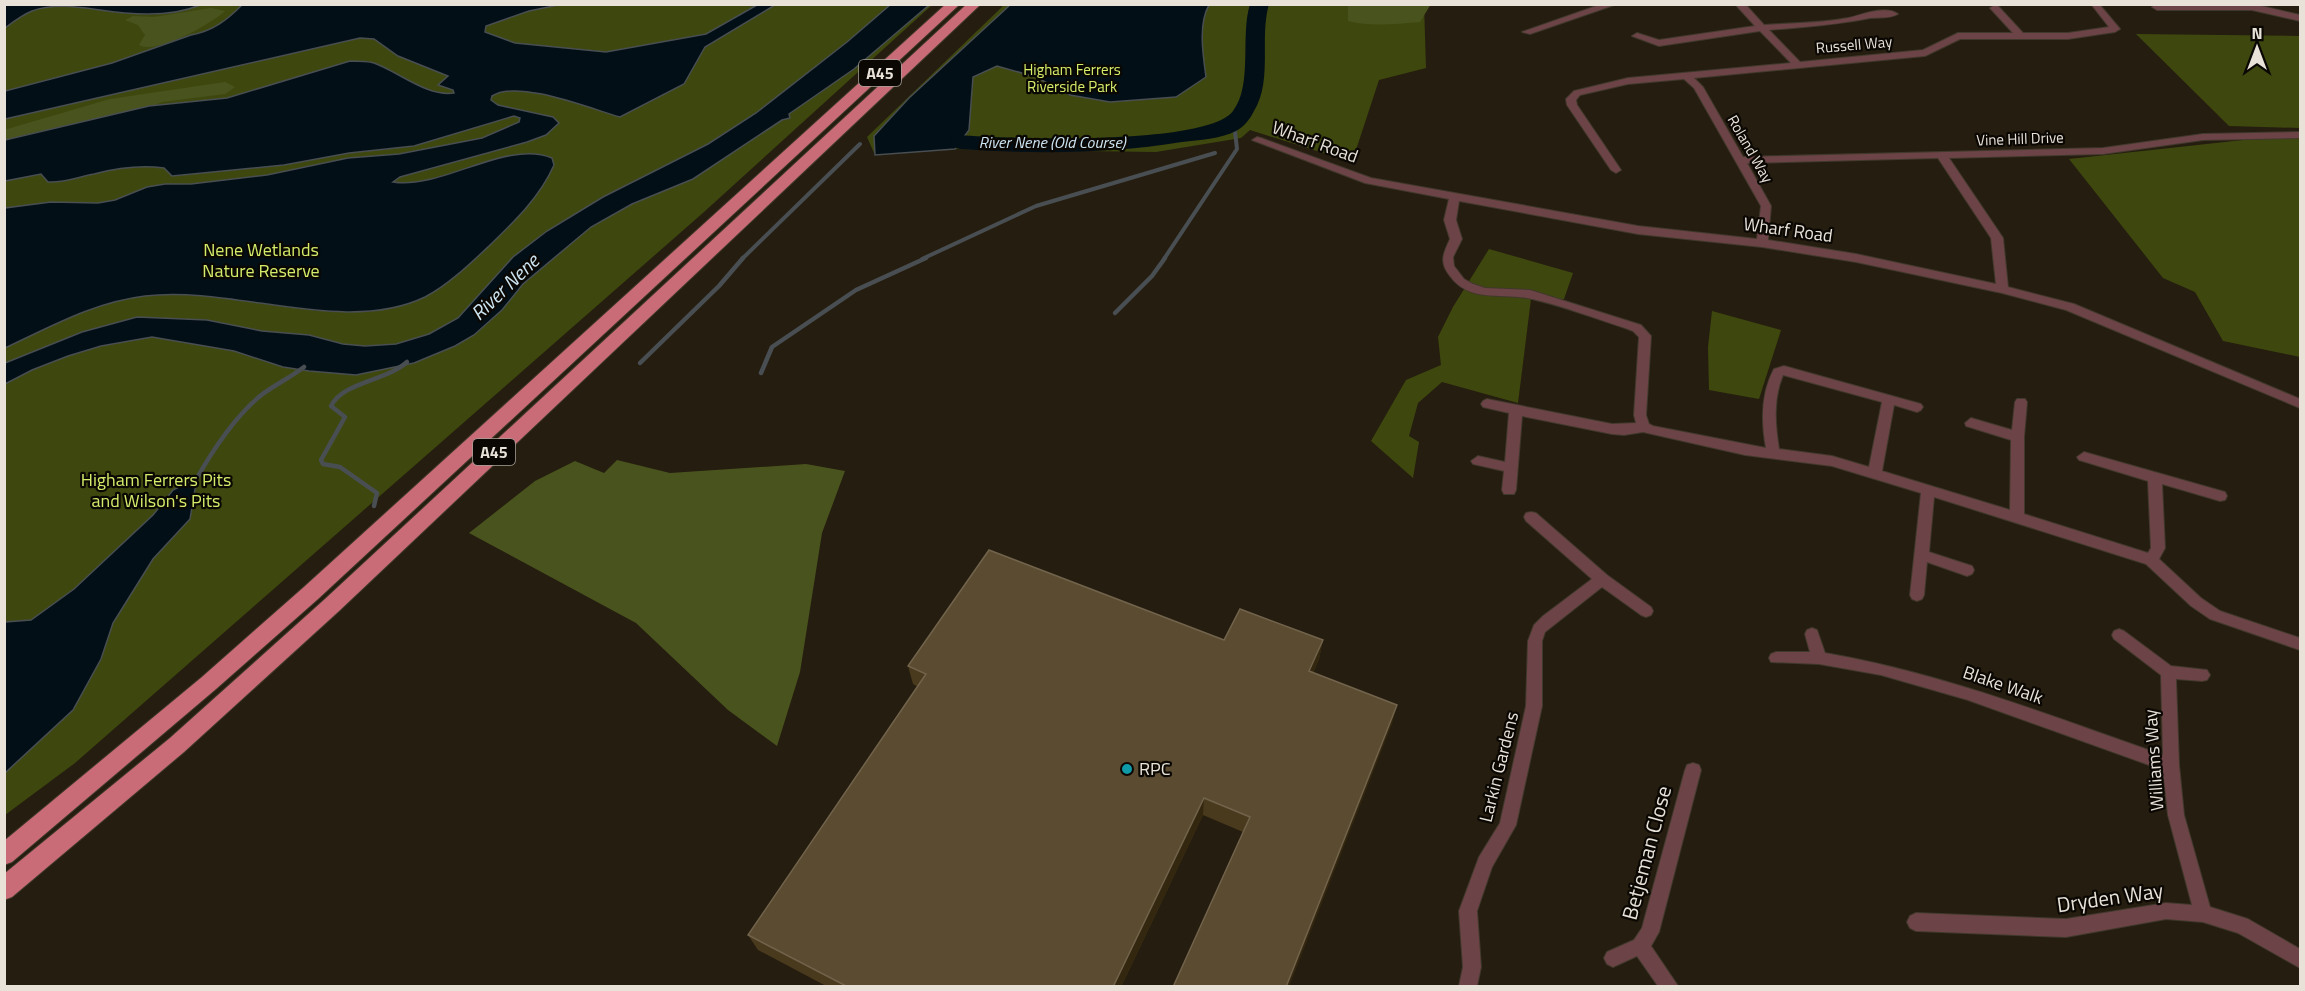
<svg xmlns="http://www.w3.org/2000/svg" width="2305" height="991" viewBox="0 0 2305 991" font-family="'Titillium Web',sans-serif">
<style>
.green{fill:#3e480e}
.forest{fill:#49531e}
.water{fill:#030f17;stroke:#484e51;stroke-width:1.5}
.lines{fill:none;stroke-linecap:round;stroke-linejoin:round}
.stream-far1{stroke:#484e51;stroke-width:4}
.stream{stroke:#484e51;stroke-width:4.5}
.river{fill:#030f17;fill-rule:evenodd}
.minor-casing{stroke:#40392b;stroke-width:2}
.trunk-casing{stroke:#40392b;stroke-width:2}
.minor{fill:#6c4347;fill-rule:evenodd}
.trunk{fill:#ca6c77;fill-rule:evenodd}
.wall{fill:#4a3a1d}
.shaded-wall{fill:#34270f}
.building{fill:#5b4c31;stroke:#71634c;stroke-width:1.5}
.culture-dot{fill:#0f9aa8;stroke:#0b0804;stroke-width:2}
.labels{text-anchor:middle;stroke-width:4.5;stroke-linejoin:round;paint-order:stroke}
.far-street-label{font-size:15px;fill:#e8e2d9;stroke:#0b0804}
.far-park-label{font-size:15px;fill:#d3ec6a;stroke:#0b0804}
.shield{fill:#0b0804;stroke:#a6a199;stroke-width:1.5}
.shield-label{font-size:16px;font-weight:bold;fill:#e8e2d9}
.far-water-label{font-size:16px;font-style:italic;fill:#cde4f2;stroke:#0b0804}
.street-label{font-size:18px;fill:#e8e2d9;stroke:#0b0804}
.park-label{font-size:18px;fill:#d3ec6a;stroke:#0b0804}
.poi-label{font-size:18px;fill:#e8e2d9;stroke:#0b0804;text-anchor:start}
.water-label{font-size:20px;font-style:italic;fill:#cde4f2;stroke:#0b0804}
.near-street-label{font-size:21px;fill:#e8e2d9;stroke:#0b0804}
</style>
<rect width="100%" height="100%" fill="#251d0f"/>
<g class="green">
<path d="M5,5h927l-228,207 -629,551 -70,52z"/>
<path d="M1004,5h420l2,63 -47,12 -27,82 -102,-32 -9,8 -85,14 -201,-3 -80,6 -8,-18z"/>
<path d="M2136,34l164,2v92l-71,-2z"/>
<path d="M2271,137l29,2v218l-77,-16 -28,-49 -32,-14 -94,-119z"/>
<path d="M1489,249l84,24 -9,26h-33l-13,104 -76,-21 -24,21 -9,33 10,6 -6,36 -42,-37 35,-61 35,-15 -3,-28 15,-30z"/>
<path d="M1712,311l69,19 -22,69 -50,-9 -1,-43z"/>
</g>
<g class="forest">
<path d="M1348,5l83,-1 -11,18c-24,2 -49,5 -72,-1z"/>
<path d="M211,8l14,3c-14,13 -69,44 -86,34l6,-10 -7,-10 -13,-5 8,-4 21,1z"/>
<path d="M225,82l10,5 -10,7 -63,8 -36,15 -121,28 -1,-15 106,-31z"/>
<path d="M617,460l53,13 136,-9 39,7 -23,62 -22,139 -23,74 -49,-36 -92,-87 -167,-90 66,-52 40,-20 29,12z"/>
</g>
<g class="water">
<path d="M5,4h195v1c-30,13 -68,10 -100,5 -22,-3 -46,-7 -68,1 -10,4 -19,11 -27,17z"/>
<path d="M242,5h316l-29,6 -43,15 -1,6 30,11 91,9 100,-18 51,-29h18l-70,42 -21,37 -64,33c-29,-8 -102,-38 -128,-21l-1,4 7,5 55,12 6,6 -13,12 -19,7 -127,35 -7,5c48,8 113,-43 159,-24l2,7c-14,32 -40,57 -65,81 -19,18 -41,39 -64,51 -81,39 -192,-12 -280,-1 -51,6 -95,31 -140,52v-140l46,-6 47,1 17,-3 32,-13 18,-3h26l76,-9 81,-17 51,-4 83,-16 37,-16 1,-4 -6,-2 -100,30 -65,7 -65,12 -112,11 -8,-8c-24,-3 -47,0 -70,6 -16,3 -30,9 -46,8l-7,-8 -36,7v-41l144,-34 78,-8 123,-37c8,0 17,0 24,2 25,9 53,34 80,30l-1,-3 -15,-5 10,-9 -50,-20 -24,-17 -14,-1 -355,81v-28l107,-28 79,-28c22,-4 36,-15 51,-30z"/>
<path d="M890,5h39l-75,64 -65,45 1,4 -8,2 -89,59 -61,25 -41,23 -68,57 -21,26 -28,25 -19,11 -41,17 -58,12 -47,-4 -26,-4 -49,-16 -82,-14 -51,9 -33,10 -36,14 -27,14v-21l77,-31 55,-15 70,3 55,11 47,4 34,9 22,2 31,-2 33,-10 29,-16 55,-61 34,-26 56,-34 105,-53 48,-31 91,-71z"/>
<path d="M1010,5h199c-11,19 -6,50 -3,72l-30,20 -66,5 -40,-7 -34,-18 -39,-11 -24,11 -4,53 -14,19 -80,6 -1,-19 35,-38z"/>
<path d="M197,478l-7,41 -37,40 -40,64 -12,36 -28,51 -68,63v-151l26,-2 43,-31 79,-74 20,-25z"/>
</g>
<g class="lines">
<g class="stream-far1">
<path d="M742,259l118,-115"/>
<path d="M922,259l114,-53 179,-53"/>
<path d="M1164,259l73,-110 -3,-26"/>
</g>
<g class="stream">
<path d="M1115,313l37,-37 13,-18"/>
<path d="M640,363l79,-77 24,-28"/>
<path d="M761,373l11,-26 84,-57 70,-32"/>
<path d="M197,478c17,-30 37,-60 63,-82 14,-11 30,-18 44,-29"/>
<path d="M374,506l3,-13 -37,-26 -17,-3 -2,-4 24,-43 -14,-11c12,-24 55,-25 76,-44"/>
</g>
<path class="river" d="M1250,4h19c-10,35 4,76 -15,107 -4,8 -10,16 -18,20 -16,8 -36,9 -54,11 -74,12 -147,12 -222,7l-8,-2 -3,-5 3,-5 8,-2c46,4 247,11 273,-24 20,-26 7,-75 17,-107z"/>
<defs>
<g id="minor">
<path d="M1602,4h15l-87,30 -8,-2z"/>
<path d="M1735,4h10l19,21c28,-2 57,-2 84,-7 14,-3 37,-13 50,-4 -8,5 -19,3 -28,4 -34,7 -67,9 -101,12l31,32 123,-12 35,-17h55l-23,-25 5,-3 3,1 25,27h45l41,-6 -18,-23h8l21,25 -5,3 -47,7h-108l-35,17 -231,22 9,9 40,70 360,-9 100,-14 97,-2v6l-97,2 -100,14 -154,4 54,80 5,49 66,17 226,95v9l-234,-98 -64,-17 -146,-31 -94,-15 -124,-13 -179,-33 -3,19 6,19 -9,18 1,9 10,13 9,5 12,4 45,2 111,35 10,11 -5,79 3,9 4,2 113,22c-5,-27 -5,-55 8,-79l10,-3 137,38 2,3 -2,3 -4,2 -23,-7 -12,66 128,39 1,-70 -45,-14 -1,-3 6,-5 41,12 3,-28 2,-3h8l2,3 -3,35v77l124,39 3,-5 -3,-67 -69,-21 -2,-3 7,-5 141,40 2,4 -2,4 -5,1 -58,-17 3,64 -6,11 42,39 19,13 80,27v12l-90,-31 -19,-13 -45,-42 -212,-67 -5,55 43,14 2,4 -2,4 -5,2 -40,-14 -3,33 -2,4 -5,2 -5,-2 -2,-4 11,-102 -89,-27 -87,-11 -102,-23 -19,3 -12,-1 -90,-18 -6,74 -2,4h-10l-2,-4 2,-19 -31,-7 -2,-3 7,-5 27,6 4,-49 -26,-6 -2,-3 2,-3 4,-2 125,25 24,-1 -2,-8 5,-78 -6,-6 -8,-3c-31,-10 -62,-22 -93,-29 -29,-7 -62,5 -82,-23 -11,-14 -7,-22 0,-37l-6,-19 5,-21 -84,-16 -113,-43 5,-3 4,1 110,40 267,48 119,13 4,-33 -67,-118 -10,-9 -56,5 -48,11 -4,5 1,5 44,65 -5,3 -5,-3 -44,-65 -1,-6 8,-8 54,-13 163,-15 -31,-32 -101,15 -27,-10 5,-3 22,7 96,-14zM1938,158l53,80 5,46 -140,-30 -88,-14 3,-34 -24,-43zM1783,375l99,27 -13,65 -37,-11 -53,-7c-4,-25 -6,-50 4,-74z"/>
<path d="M2156,4h97l47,11v6l-48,-11h-95l-5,-3z"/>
<path d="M1531,512l5,1 71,62 44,32 2,4 -2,4 -5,2 -5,-2 -39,-28 -57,45 -3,9v65l-26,119 -24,42 -15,44 4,56 -4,19h-18l4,-19 -4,-56 20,-54 21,-34 26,-117 2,-65 6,-16 9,-9 49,-37 -66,-58 -2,-4 2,-4z"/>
<path d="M1812,628l5,2 8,23c117,20 226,63 338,102l-2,-80 -47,-36 -2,-4 2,-4 5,-2 5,2 47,35 36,4 3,5 -3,5 -5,1 -26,-2 3,86 5,50 26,92 38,12 52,30v19l-62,-35 -35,-11 -37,-3 -100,18 -150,-6 -6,-3 -3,-6 3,-6 6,-3 150,6 100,-16 26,2 -24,-90 -5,-45 -195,-70 -87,-25 -62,-11 -48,-2 -2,-4 2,-4 5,-2h34l-5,-18 2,-4z"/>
<path d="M1693,763l6,2 2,5 -42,162 -8,14 27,40h-20l-21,-30 -24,11 -6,-3 -3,-6 3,-6 27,-12 8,-12 43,-158 2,-5z"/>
</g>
<g id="trunk">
<path d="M946,4h14l-642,595 -102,90 -204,173 -8,3v-24l198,-164 102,-90z"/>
<path d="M967,4h14l-642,607 -155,141 -172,145 -8,3v-26l166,-136 155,-139z"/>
</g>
</defs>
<use href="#minor" class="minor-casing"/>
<use href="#trunk" class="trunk-casing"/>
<use href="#minor" class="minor"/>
<use href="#trunk" class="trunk"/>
</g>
<path class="wall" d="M1224,640h99l-4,19 -6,14 79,51 -149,108 -40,-17 -82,172h-293l-70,-37 -10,-15 170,-248 -5,-3 -5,-18z"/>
<g class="shaded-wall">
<path d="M1323,640l-4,19 -14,31 4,-19z"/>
<path d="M1397,705l-5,19 -103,263h-3z"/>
<path d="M1204,798l-1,17 -82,172h-8z"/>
</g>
<path class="building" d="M989,550l235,90 16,-31 83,31 -14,31 88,34 -111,282h-113l77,-170 -46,-19 -91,189h-265l-100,-52 178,-261 -18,-8z"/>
<circle class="culture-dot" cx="1127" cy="769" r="6"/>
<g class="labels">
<g class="far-street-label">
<text transform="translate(1854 45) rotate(-5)" y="5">Russell Way</text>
<text transform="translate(2020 139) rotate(-2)" y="5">Vine Hill Drive</text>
<text transform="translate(1750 149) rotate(60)" y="5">Roland Way</text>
</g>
<g class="far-park-label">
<text x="1072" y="75">Higham Ferrers<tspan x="1072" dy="17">Riverside Park</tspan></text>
</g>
<g class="shield">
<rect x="859" y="60" width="42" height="26" rx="4.5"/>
<rect x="473" y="439" width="42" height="26" rx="4.5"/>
</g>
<g class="shield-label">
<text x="880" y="79">A45</text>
<text x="494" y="458">A45</text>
</g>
<g class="far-water-label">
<text x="1052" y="148">River Nene (Old Course)</text>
</g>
<g class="street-label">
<text transform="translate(1315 142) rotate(20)" y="6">Wharf Road</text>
<text transform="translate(1788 230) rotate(8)" y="6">Wharf Road</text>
<text transform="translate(2003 685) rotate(19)" y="6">Blake Walk</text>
<text transform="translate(2154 760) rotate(-94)" y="6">Williams Way</text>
<text transform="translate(1499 767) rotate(-76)" y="6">Larkin Gardens</text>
</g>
<g class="park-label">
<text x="261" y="256">Nene Wetlands<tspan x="261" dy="21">Nature Reserve</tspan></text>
<text x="156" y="486">Higham Ferrers Pits<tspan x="156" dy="21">and Wilson's Pits</tspan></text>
</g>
<g class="poi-label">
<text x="1139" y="775">RPC</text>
</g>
<g class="water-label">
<text transform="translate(505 287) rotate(-44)" y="7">River Nene</text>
</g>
<g class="near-street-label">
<text transform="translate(1647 853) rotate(-75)" y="7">Betjeman Close</text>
<text transform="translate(2110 898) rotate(-8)" y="7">Dryden Way</text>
</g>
</g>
<rect width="2305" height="991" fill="none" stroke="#e8e2d9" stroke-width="12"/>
<g transform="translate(2257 48)" stroke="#0b0804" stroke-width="4.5" paint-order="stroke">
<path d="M0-4.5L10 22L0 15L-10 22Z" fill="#e8e2d9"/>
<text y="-9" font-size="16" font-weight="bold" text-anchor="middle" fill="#e8e2d9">N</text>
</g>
</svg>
